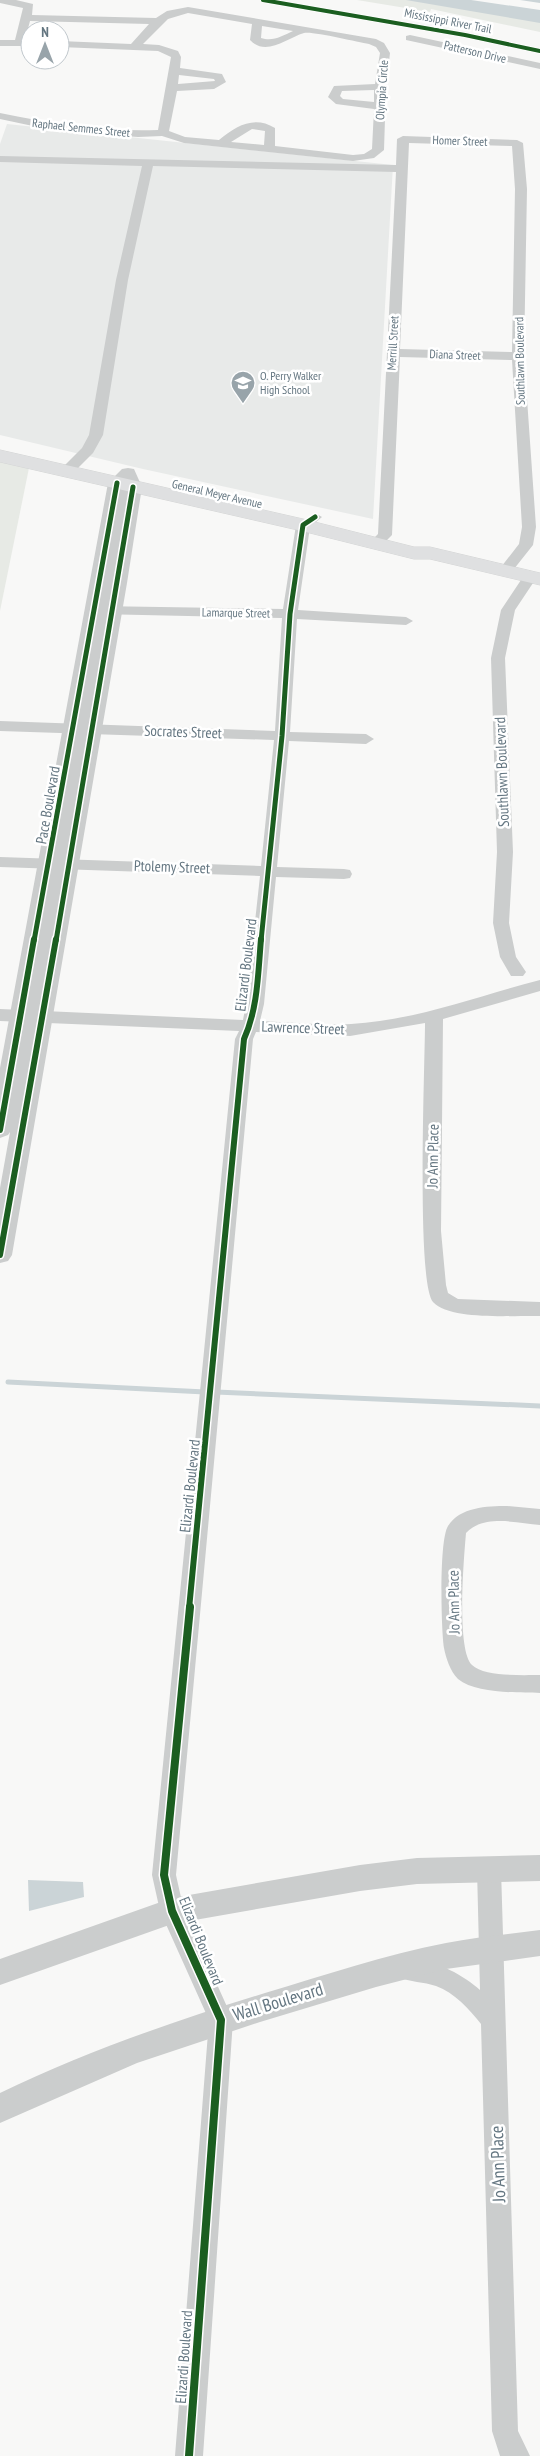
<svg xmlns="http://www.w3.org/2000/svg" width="540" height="2456" viewBox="0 0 540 2456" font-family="'PT Sans Narrow',sans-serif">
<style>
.built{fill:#e8eae9}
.green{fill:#e7eae5}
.water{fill:#cbd4d7}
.pier{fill:#f8f8f7}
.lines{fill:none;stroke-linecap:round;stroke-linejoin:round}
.stream{stroke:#cbd4d7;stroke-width:5}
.secondary-casing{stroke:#d4d5d5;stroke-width:1}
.minor{fill:#cbcdcd;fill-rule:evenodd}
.tertiary{fill:#cbcdcd;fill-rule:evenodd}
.secondary{fill:#dfe0e1;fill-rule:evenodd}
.cycleway-far3-casing{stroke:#fff;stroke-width:5.5}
.cycleway-far2-casing{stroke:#fff;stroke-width:8}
.cycleway-far1-casing{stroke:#fff;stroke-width:9}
.cycleway-casing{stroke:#fff;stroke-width:11}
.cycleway-far3{stroke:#1b5e20;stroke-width:4}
.cycleway-far2{stroke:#1b5e20;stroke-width:5}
.cycleway-far1{stroke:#1b5e20;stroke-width:6}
.cycleway{stroke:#1b5e20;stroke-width:8}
.labels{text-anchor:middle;stroke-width:5;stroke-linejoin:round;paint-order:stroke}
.far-street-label{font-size:12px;fill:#647681;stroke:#fff}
.far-poi-label{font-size:12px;fill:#647681;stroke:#fff;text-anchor:start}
.street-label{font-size:15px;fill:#647681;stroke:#fff}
.near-street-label{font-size:18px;fill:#647681;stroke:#fff}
</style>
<rect width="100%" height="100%" fill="#f8f8f7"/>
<path class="built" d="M7,124l386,41 -20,354 -230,-50 -143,-34v-291z"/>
<g class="green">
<path d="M357,0h60l123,21v11l-109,-23 -1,3z"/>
<path d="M0,457l30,6 -30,148z"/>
</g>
<g class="water">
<path d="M406,0h134v23z"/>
<path d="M28,1880l55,2 1,15 -55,14z"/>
</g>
<path class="pier" d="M471,0h49l20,3v7z"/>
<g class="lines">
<g class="stream">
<path d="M8,1382l197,10"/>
<path d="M216,1392l324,14"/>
</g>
<defs>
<path id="secondary" d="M0,450l303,69 111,28h16l110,26v12l-110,-26h-16l-112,-28 -302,-69z"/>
</defs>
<use href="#secondary" class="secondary-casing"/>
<g class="minor">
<path d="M0,0h16l17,4 -1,11 124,3 11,-7 21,-4 188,32 8,4 6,10 -4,34 -2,63 -10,8 -21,3 -169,-18 -22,-7 -24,1 -55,-4 -36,-4 -47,-10v-6c52,11 105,19 158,17l13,-73 -13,-6 -98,-4v-6l71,3 18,-20 -119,-3 -5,19h5v6h-30v-6h15l8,-32 -23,-5zM188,13l64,11 -2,16c16,17 37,-2 54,-7 9,-2 53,9 65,11l7,3 4,6 -5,31 -41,2 -6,11 8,7 38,5 -2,40 -8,5 -11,1 -78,-9v-18c-21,-13 -39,-2 -56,12l-34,-3 -16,-6 8,-40 37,-2 12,-7 -4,-8 -42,-6 1,-11 -3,-6 -19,-6 -16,-1 25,-25zM262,26l31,5c-11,5 -20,11 -32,7zM179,75l35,4 1,2 -37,3zM374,90v12l-31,-3 -3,-3 2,-5zM252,129l13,2 -1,14 -33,-3z"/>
<path d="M410,35l130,28v6l-134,-29v-4z"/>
<path d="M403,136l114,4 6,3 4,46 -3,167 12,171 -3,18 -23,29 -5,1 -7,-4 21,-27 3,-17 -10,-167 -112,-3 -8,178 -11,11h-10l-2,-3 9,-9 18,-362 -243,-6 -25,114 -25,155 -10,18 -21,21h-10l-2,-3 2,-3 20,-20 7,-13 27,-155 26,-114 -142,-4v-6l396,9 1,-26zM409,143l103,3 3,43 -3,163 -112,-3z"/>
<path d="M315,513l7,4 -12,10 -12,83 108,7 7,4 -7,4 -109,-6 -7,113 76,2 8,5 -8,5 -77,-3 -12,126 67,2 6,1 2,4 -2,4 -6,1 -68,-2 -12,127 -4,17c30,1 62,5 91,3 66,-4 126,-28 189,-44v11l-97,28 -2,212 5,54 2,8 10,6 82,3v14c-26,-1 -89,5 -107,-14 -17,-19 -8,-240 -8,-279l-75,13 -94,-4 -3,7 -77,836 8,36 49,109 -30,436h-28l34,-436 -49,-109 -8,-36 83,-836 4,-8 -239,-10v-12l243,11 3,-16 14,-128 -260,-9v-10l261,9 13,-126 -274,-9v-10l275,10 7,-113 -185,-4 -7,-4 7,-4 186,3 13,-84z"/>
<path d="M530,573l7,4 -22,33 -10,48 8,194 -4,71 7,34 10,15 -3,4h-12l-11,-19 -7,-34 4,-71 -6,-194 10,-48 24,-36z"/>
<path d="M507,1506l33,3v16c-23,-2 -56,-11 -74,8 -2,23 -10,117 6,132 12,12 52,10 68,10v18c-22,-1 -64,1 -82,-14 -8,-8 -12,-21 -14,-31 -3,-20 -5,-108 4,-122 12,-19 39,-20 59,-20z"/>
<path d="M489,1859l8,3 4,7 17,562 12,25h-30l-8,-25 -11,-407c-12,-15 -26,-31 -45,-38 -12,-4 -26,-4 -38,-9l-4,-7 4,-7c26,-10 63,10 82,27l-3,-121 4,-7z"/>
</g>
<g class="tertiary">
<path d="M128,468l6,1 8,18 -15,96 -115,672 -4,6 -8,2v-75l10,-56 -2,3 -8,3v-70l108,-585 14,-14z"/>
<path d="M540,1855v26l-123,3 -57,7 -188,33 -172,61v-26l172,-61 188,-33 57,-7z"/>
<path d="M540,1930v26l-94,13 -70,18 -116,35 -123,41 -137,60v-30c85,-41 174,-72 265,-100 60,-18 120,-38 181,-50 31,-6 63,-9 94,-13z"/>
</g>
<use href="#secondary" class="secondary"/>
<defs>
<path id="cycleway-far3" d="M263,0l202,35 75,16"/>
<g id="cycleway-far2">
<path d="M34,941l83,-458"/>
<path d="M56,941l77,-454"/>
<path d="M261,941l21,-205 8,-122 13,-89 12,-8"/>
</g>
<g id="cycleway-far1">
<path d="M0,1130l34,-191"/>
<path d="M0,1255l56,-316"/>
<path d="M189,1609l55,-570c14,-31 14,-66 17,-100"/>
</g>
<path id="cycleway" d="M189,2456l32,-436 -49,-109 -8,-36 26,-268"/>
</defs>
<use href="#cycleway-far3" class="cycleway-far3-casing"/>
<use href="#cycleway-far2" class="cycleway-far2-casing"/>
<use href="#cycleway-far1" class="cycleway-far1-casing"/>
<use href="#cycleway" class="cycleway-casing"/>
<use href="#cycleway-far3" class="cycleway-far3"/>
<use href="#cycleway-far2" class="cycleway-far2"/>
<use href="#cycleway-far1" class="cycleway-far1"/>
<use href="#cycleway" class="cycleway"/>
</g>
<defs>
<symbol id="school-pin" viewBox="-11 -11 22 30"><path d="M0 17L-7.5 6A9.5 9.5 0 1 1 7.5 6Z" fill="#98a4aa" stroke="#fff"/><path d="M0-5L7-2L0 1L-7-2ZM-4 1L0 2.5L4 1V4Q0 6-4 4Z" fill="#fff"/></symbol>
</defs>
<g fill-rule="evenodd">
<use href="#school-pin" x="229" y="369" width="28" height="38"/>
</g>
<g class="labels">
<g class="far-street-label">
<text transform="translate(448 21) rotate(11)" y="4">Mississippi River Trail</text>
<text transform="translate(475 52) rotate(13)" y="4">Patterson Drive</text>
<text transform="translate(382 90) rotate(-86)" y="4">Olympia Circle</text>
<text transform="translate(81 128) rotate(6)" y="4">Raphael Semmes Street</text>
<text transform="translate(460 141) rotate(2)" y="4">Homer Street</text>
<text transform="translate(393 343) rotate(-87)" y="4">Merrill Street</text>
<text transform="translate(455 355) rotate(2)" y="4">Diana Street</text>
<text transform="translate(520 361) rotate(-91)" y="4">Southlawn Boulevard</text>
<text transform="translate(217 494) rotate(13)" y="4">General Meyer Avenue</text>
<text transform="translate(236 613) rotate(1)" y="4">Lamarque Street</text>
</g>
<g class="far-poi-label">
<text x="260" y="380">O. Perry Walker<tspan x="260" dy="14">High School</tspan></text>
</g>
<g class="street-label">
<text transform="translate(183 732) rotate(2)" y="5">Socrates Street</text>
<text transform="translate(502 772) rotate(-92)" y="5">Southlawn Boulevard</text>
<text transform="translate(48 805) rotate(-80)" y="5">Pace Boulevard</text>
<text transform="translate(172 867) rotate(2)" y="5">Ptolemy Street</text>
<text transform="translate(246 965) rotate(-83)" y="5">Elizardi Boulevard</text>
<text transform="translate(303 1028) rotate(2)" y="5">Lawrence Street</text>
<text transform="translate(433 1156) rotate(-89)" y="5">Jo Ann Place</text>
<text transform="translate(190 1486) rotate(-84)" y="5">Elizardi Boulevard</text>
<text transform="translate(454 1602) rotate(-91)" y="5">Jo Ann Place</text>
<text transform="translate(201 1941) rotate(68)" y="5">Elizardi Boulevard</text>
<text transform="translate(184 2357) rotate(-86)" y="5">Elizardi Boulevard</text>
</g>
<g class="near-street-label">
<text transform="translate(278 2002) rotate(-17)" y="6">Wall Boulevard</text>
<text transform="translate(498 2164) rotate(-92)" y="6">Jo Ann Place</text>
</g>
</g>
<g transform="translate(45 45)"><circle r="24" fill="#ffffff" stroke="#c1c8cd"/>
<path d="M0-4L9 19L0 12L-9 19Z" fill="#98a4aa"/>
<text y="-8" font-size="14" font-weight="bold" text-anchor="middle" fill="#647681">N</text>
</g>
</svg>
